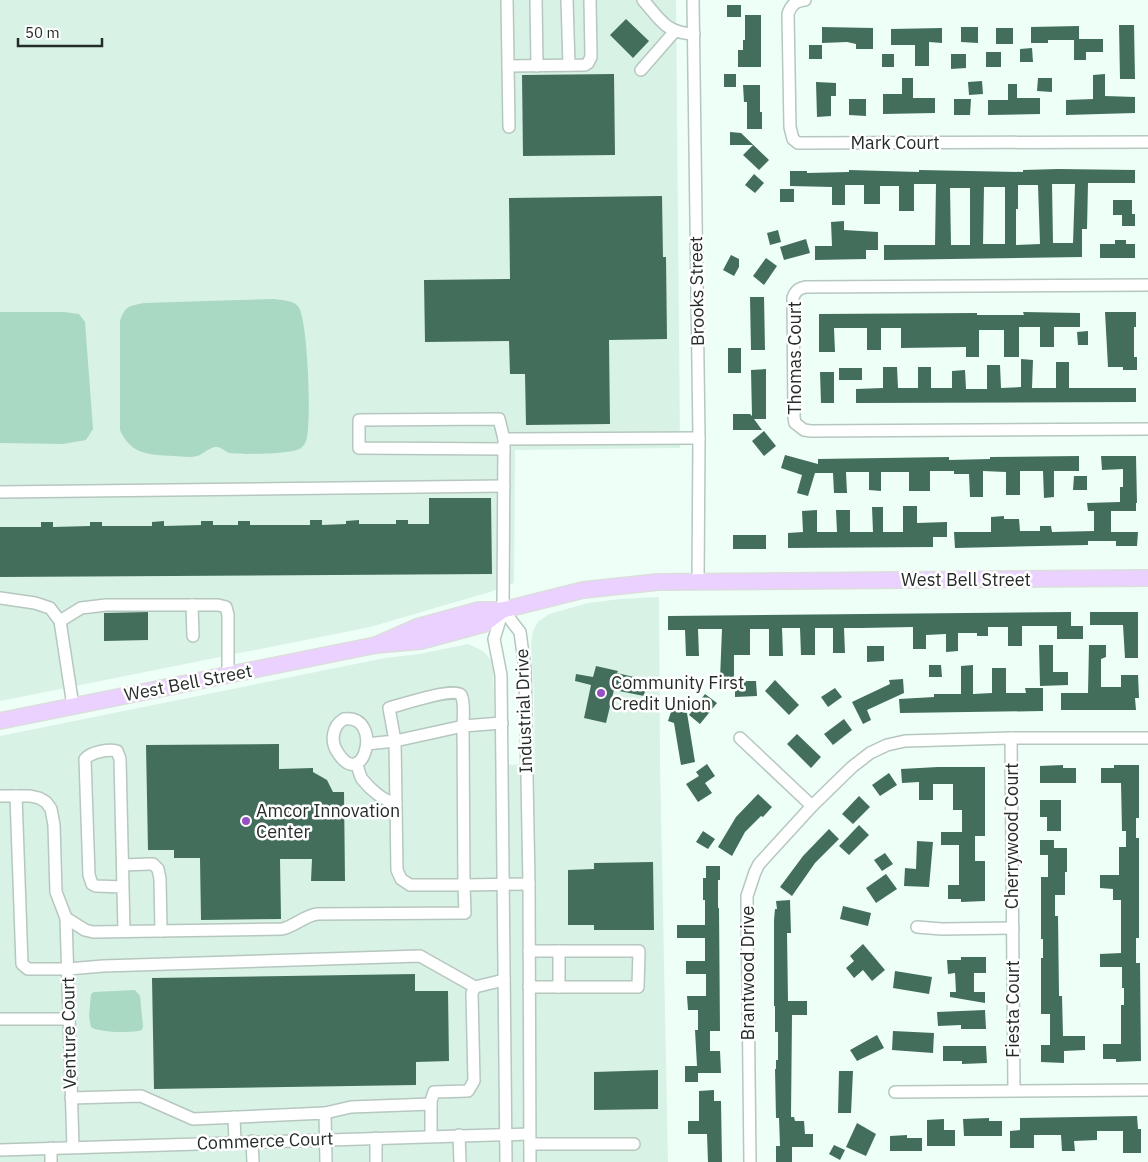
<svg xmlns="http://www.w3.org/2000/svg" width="1148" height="1162" viewBox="0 0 1148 1162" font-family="'IBM Plex Sans',sans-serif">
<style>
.built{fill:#d9f2e6}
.water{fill:#a9d8c3}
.building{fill:#436e5c;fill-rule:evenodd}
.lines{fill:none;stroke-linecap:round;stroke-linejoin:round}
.minor-casing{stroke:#b6c7bf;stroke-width:14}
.major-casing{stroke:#dcdddd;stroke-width:18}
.minor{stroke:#fff;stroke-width:11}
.major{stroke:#ebd1ff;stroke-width:15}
.poi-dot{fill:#9650c4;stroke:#fff;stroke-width:2}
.labels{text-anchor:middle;stroke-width:5;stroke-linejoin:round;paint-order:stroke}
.street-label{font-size:18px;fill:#252c28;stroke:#fff}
.poi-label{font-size:18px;fill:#252c28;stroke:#fff;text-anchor:start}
</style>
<rect width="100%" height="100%" fill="#edfff6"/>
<g class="built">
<path d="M0,0h676l4,448 -165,2 -1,133 -24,9 -120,35 -370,74z"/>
<path d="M659,597l1,166 8,399h-668v-426l385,-78 34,-4 49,-10 15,7 8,9 2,7 3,98 39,-1 -1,-71 -3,-49 2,-13 5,-9 11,-8 39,-11 32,-4z"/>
</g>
<g class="water">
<path d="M273,299c8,1 19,1 25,7 10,11 14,121 8,135 -1,3 -3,5 -5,7 -6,6 -60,7 -71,5 -4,0 -8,-6 -13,-6 -7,-1 -13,7 -20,9 -7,2 -16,0 -23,0 -24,-1 -43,-1 -54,-26v-109c5,-15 9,-15 24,-18z"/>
<path d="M0,312h64l15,2 6,8 8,107 -7,11 -23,4 -63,-1z"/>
<path d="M135,990l5,6 3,30 -1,4c-9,3 -43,3 -51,-3l-2,-11 2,-22 3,-2z"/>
</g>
<g class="building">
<rect x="727" y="5" width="14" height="12"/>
<path d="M745,15h16v52h-23v-17h5v-10h2z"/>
<path d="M626,19l23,22 -16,17 -23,-23z"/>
<path d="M1119,25h15l1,54h-15z"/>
<path d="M1079,26v13h24v13h-17v8h-12v-20h-26v3h-17v-16z"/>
<path d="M822,27l51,1v21h-17v-5l-9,-2 -25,1z"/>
<path d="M961,27h17v16l-17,-1z"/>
<path d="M942,28v15l-13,-1v24h-14v-21h-24v-16z"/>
<rect x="996" y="28" width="17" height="16"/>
<rect x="809" y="45" width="13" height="14"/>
<path d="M1032,48l1,14h-13v-13z"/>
<rect x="986" y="52" width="15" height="15"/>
<rect x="882" y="54" width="12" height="13"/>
<path d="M951,54h15v14l-15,1z"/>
<path d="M614,74l1,81 -92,1 -1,-81z"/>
<rect x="724" y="74" width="12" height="13"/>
<path d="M1105,74v22l30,1v16l-69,2v-15l27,-1v-24z"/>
<path d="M902,78h11v20h22v15l-52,1v-20h19z"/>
<path d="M1038,78h14v14l-15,-1z"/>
<path d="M982,81l1,13 -14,1 -1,-13z"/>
<path d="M816,82l20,1v13h-5v20l-14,1z"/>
<path d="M1008,84h9v14h23v16l-52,1v-15h20z"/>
<path d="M743,85h17v27h2v17h-15v-27h-3z"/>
<path d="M849,99h17v17l-17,-1z"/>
<path d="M954,99h17l-1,16h-16z"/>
<path d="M730,132l11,1 28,27 -10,10 -16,-15 10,-10h-23z"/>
<path d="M1058,169l77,1v13h-47l-1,46h-5v28l-198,3v-15h51l1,-61h-22v27h-15v-25h-19v18h-16v-19h-19v20h-13v-18l-42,-1v-15h17v2l42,-1v-2l70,2v-2l104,2v-2zM1052,184h23l-2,59h-20zM1018,185h20l2,59 -24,1v-36h2zM984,187h21v57h-22zM950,188h20v57h-19z"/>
<path d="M754,174l10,9 -9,10 -10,-8z"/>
<rect x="780" y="189" width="14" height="13"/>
<path d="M662,196l1,61h3l1,82 -58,1 1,84 -84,1 -1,-51h-15l-1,-33 -84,1 -1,-62 86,-1 -1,-81z"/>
<path d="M1113,200h19v14h3v12h-13v-11h-9z"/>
<path d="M844,221v9l34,2v18h-12v9l-51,1v-14h17l-1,-24z"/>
<path d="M778,230l3,12 -11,3 -3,-12z"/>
<path d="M806,239l4,14 -26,7 -4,-13z"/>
<path d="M1115,240h11v4h9v14h-35v-14h15z"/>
<path d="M731,255l8,4v8l-5,9 -11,-6z"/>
<path d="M766,258l11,8 -13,19 -11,-9z"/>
<path d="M750,297h14l1,53h-14z"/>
<path d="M1023,312l57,1v14h-26v20h-14v-20h-21v30h-15v-27h-25v27h-13v-10l-65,1v-20h-20v22h-14v-22h-33l1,24h-16v-38l158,-1v2h47z"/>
<path d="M1105,312h31v15h-2v30h3v13h-14v-3h-15z"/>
<path d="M1088,331v14h-10l-1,-13z"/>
<rect x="728" y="348" width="13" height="25"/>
<path d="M1021,359l12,1 -1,28h24v-26h13v26h67v14l-280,1v-14l27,-1v-21h14l1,21h20v-21h13v21h21v-17l13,-1 1,19h21v-24h13l1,23 20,-1z"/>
<rect x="839" y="368" width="23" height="12"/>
<path d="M766,369v50h-12l8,11h-29v-16h17l2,2 -1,-46z"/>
<path d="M820,372h14v31h-13z"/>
<path d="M764,431l12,15 -12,10 -12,-15z"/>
<path d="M785,455l33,9v-5l131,-2v3l41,-1v-2l89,-1v15h-25v26l-10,1 -1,-27h-23v24h-14v-23l-23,-1v26h-13l-1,-23h-15v-3h-24v20h-21v-19h-28v19l-12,-1v-18h-23l1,21h-13l-1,-20h-18l-7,23 -11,-3 5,-18 -21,-7z"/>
<path d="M1101,456h35l1,47h-1v8h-25v21h27l-1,14h-21v-5h-28v4l-133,3 -1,-16h37v-15l13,-1v3h15l1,12h20v-5h11l1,6 42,-1v-20h-6l-1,-8 33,-1v-15h3v-18l-21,1z"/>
<path d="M1074,476h13v14h-14z"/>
<path d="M429,498h62l1,76 -492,3v-50h41v-5h12v5l37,-1v-4h12v4h50v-4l12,-1v5l37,-1v-4h12v4h25v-4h12v4h60v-5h12v5l24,-1v-3l13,-1v4h37v-4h12v4h21z"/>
<path d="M903,506h14v17l30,-1v15h-14v10l-145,1v-15l15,-1 -1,-21 15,-1v22h20l-1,-22h14v22h23l-1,-25h11v25h20z"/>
<rect x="733" y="535" width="33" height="14"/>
<path d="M148,612v28l-44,1v-28z"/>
<path d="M1071,612v14h12v13h-26v-13h-35v20h-14v-19h-20v9h-11v-3h-19v18l-12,1v-18l-20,1v14h-13v-22l-52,1h-17l1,25h-12v-25h-18v27h-14l-1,-27h-18l1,28h-14v-27h-19v26h-16v24h-14l2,-50h-24l1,27h-13l-1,-26h-17v-14z"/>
<path d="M1090,612h48v46h-13l-2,-33h-33z"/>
<path d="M1039,645h14v27h15v13l-28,1z"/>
<path d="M1089,645h17v12l-5,2v28h20v-12h17l1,23h-4l1,12h-75v-17h27z"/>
<path d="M867,646h17v15l-17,1z"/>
<path d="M929,665h12l1,12h-13z"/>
<path d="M973,665v29l19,-1v-25h14v25h20l-1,-5h18v23l-143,2 -1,-14 35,-2v-3h27v-28z"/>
<path d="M596,666l22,5 -1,2 30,7 -3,16 -30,-6 -8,33 -22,-5 7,-33 -16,-4 1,-7 17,3z"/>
<path d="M903,679l1,14 -37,17 4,10 -8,4 -11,-22 38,-18 -1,-4z"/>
<path d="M775,680l24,25 -10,10 -24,-24z"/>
<path d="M735,681h21l1,15 -22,1z"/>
<path d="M835,688l7,9 -14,10 -7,-10z"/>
<path d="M705,694l12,9 -17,21 -11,-9z"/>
<path d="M672,709l15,4 8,49 -14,3 -7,-42 -6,-2z"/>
<path d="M844,719l8,11 -19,15 -9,-11z"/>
<path d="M797,734l24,23 -10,11 -24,-24z"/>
<path d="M279,744v25l34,-1v4l14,8 6,12h11l1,89h-34l1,-22h-32l1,60 -80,1 -1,-62h-26v-8h-26l-2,-105z"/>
<path d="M707,764l8,12 -10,7 7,10 -14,9 -12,-18 13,-8 -3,-4z"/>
<path d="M1063,765v3h13v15h-36v-17z"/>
<path d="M1114,765h25v53h-3v20h3v100h-3v25h4l1,98 -25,1v-3h-13v-15h18v-39h3v-17h-2v-21h-22v-13l21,-1v-53h-8v-11l-13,-1v-13h19v-28h7v-16h-4l-1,-48h-20v-15h13z"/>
<path d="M938,767h47v69h-10v25h10v40l-24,1v-3h-13v-14h11v-40h-18v-13h21v-22h-9v-26h-20v16h-14v-18l-17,1 -1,-14z"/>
<path d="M889,773l8,12 -17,11 -8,-11z"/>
<path d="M758,794l14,13 -9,10 -2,-1 -16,16 -13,24 -14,-9 18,-30z"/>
<path d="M859,796l11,11 -17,17 -11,-10z"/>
<path d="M1040,800h21v31h-14v-14h-7z"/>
<path d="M859,825l10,10 -20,20 -10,-9z"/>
<path d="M829,829l10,10 -24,24 -23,33 -12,-9 23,-31z"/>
<path d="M703,831l12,8 -7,10 -12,-7z"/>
<path d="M1040,840h14v8h13v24h-2v23h-10v21h3l1,80h3l1,40h22v14l-21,1v12l-23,-1v-17h9v-31h-9v-56h2v-19h-2v-62h7v-22h-8z"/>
<path d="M917,841l16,1 -4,45 -25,-1 1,-18 11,1z"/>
<path d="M885,853l8,11 -11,7 -8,-11z"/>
<path d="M653,862l1,68h-60v-5h-26v-55l26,-1v-6z"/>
<path d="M706,866h14v14h-2v28h1l1,123h-10v20h10l1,22h-23v9h-13v-16h12l-2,-36h3v-20h-10l-1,-14h19v-22h-20v-13h19v-23h-28v-13h28v-25h-2v-22h3z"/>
<path d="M886,874l11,15 -21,14 -10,-15z"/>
<path d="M790,900l1,33h-4l1,68h19v14h-15l-1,102h3l1,4h9l1,13h8v13h-21v15h-16v-16h4l-1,-28h-3l-1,-49h1v-9h2v-28h-3v-26h-1v-86l1,-11h2l-1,-8z"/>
<path d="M843,906l28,7 -3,13 -28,-7z"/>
<path d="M863,944l22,26 -13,11 -9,-11 -9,8 -8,-10 8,-7 -4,-5z"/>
<path d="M961,957h25v16h-12v19h11v11l-35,-6v-5h6l-1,-19 -7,1 -1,-14h14z"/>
<path d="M895,971l37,6 -3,17 -36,-6z"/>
<path d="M415,974v17h33l1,70 -33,1v23l-262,4 -2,-111z"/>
<path d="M985,1010l1,19h-25v-4l-23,1 -1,-14z"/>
<path d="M893,1031l41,2 -1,20 -41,-3z"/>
<path d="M877,1035l7,13 -27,13 -7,-11z"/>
<path d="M943,1046h43l1,17 -25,1v-3h-19z"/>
<path d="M658,1070v39l-64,1v-38z"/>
<path d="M839,1071h14l-2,42h-13z"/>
<path d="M714,1090v11h7l1,61h-14l-1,-28h-19v-13h11v-30z"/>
<path d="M1137,1116l1,13h3v24h-18v-22h-26v9l-23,1 1,10h-13l-1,-16h-27v13h-24v-17l10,-1v-12z"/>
<path d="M989,1118v3h13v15h-38l-1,-17z"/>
<path d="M944,1119v11h11v16h-28v-26z"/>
<path d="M857,1123l19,11 -10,22 -20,-9z"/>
<path d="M907,1135v3h15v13h-32v-15z"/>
<path d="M834,1145l11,5 -5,10 -11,-6z"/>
</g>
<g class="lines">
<defs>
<g id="minor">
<path d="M507,0l2,127"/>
<path d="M536,0l1,66"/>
<path d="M567,0l2,65"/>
<path d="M643,0c17,19 22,33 51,34"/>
<path d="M693,0l6,438 -1,144"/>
<path d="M805,0c-10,1 -14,5 -17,14l2,113 3,12 5,4 350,-1"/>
<path d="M508,66l77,-1 3,-2 3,-6 -1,-57"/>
<path d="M641,70l34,-39"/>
<path d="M1148,285l-342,2c-7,1 -11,4 -13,11l1,119 1,6 9,7 7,1 337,-2"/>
<path d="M504,439l-5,-20 -140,1v28l145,1"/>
<path d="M0,492l504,-6"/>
<path d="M0,598l35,5 15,5 10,13 13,85"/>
<path d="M192,605l1,31"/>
<path d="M503,610l17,22 5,37 4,215 1,278"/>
<path d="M60,621l21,-13 25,-3h112l8,2 2,8v60"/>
<path d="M344,719c40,-5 20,74 -6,34 -8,-11 -6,-27 6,-34z"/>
<path d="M740,738l72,68"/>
<path d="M1011,738l3,352"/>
<path d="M367,744l28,-3 -6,-33c11,-3 65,-21 72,-13 4,7 2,23 2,31l1,159h-54l-9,-6 -4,-9 -2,-129 64,-14 4,-1 39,-3"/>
<path d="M357,763c1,5 2,11 5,16 7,9 22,23 34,24"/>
<path d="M0,796h30l9,2 7,4 5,7 3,16 2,67 10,26 19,12 8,2 189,-3c13,-3 22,-13 35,-15l148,-1 -1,-28 65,-1"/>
<path d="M16,796l6,168 6,5h40l35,-3 317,-10 55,31"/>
<path d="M123,865l26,-1h4l5,5 2,10 1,52"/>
<path d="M123,887l-27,-1 -4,-2 -3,-9 -4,-116c6,-7 23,-10 32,-8l3,8 4,172"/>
<path d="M66,918l7,229"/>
<path d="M917,927l25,2 71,-1"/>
<path d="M529,951h30"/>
<path d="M559,951h80l-1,36h-79z"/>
<path d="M529,987h30"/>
<path d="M0,1019h69"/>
<path d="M895,1092l253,-2"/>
<path d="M71,1098l70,-2 52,23 132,-6 1,49"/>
<path d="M325,1113l26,-6 80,-3"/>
<path d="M234,1117l1,25"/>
<path d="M459,1135l1,27"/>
<path d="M431,1136v-35l3,-9 34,-1 6,-10 -2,-88 3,-6 29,-7"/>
<path d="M376,1138v24"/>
<path d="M252,1141l1,21"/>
<path d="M530,1144h104"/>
<path d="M51,1148v14"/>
<path d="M0,1150l529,-16"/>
<path d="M506,1162l-5,-487 -7,-36 9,-29 1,-171 195,-1"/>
<path d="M750,1162l-3,-266 8,-24 4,-8 53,-58 40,-39 18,-14 17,-8 18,-4 106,-3h137"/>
</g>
<g id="major">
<path d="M376,645l41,-18 62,-17h24l80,-20 75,-8 490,-4"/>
<path d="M0,721l376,-76 45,-4 63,-17 19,-14"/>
</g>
</defs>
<use href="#minor" class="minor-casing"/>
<use href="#major" class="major-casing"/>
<use href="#minor" class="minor"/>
<use href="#major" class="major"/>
</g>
<g class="poi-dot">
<circle cx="601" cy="693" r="5"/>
<circle cx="246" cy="821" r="5"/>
</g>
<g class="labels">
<g class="street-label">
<text x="895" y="149">Mark Court</text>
<text transform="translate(697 291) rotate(-91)" y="6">Brooks Street</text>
<text transform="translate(795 358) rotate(-90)" y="6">Thomas Court</text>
<text x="966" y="586">West Bell Street</text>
<text transform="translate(188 683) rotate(-11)" y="6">West Bell Street</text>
<text transform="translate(524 711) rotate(-92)" y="6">Industrial Drive</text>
<text transform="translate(1012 836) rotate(-90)" y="6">Cherrywood Court</text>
<text transform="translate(748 973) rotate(-90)" y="6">Brantwood Drive</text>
<text transform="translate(1013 1009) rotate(-90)" y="6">Fiesta Court</text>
<text transform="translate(69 1033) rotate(-91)" y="6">Venture Court</text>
<text transform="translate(265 1141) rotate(-2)" y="6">Commerce Court</text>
</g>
<g class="poi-label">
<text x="611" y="689">Community First<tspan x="611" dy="21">Credit Union</tspan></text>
<text x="256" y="817">Amcor Innovation<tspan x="256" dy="21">Center</tspan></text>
</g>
</g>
<path d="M18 38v8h84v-8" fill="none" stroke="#252c28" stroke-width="2.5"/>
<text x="25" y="38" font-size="15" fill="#252c28" stroke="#ffffff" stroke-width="4" paint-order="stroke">50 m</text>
</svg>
